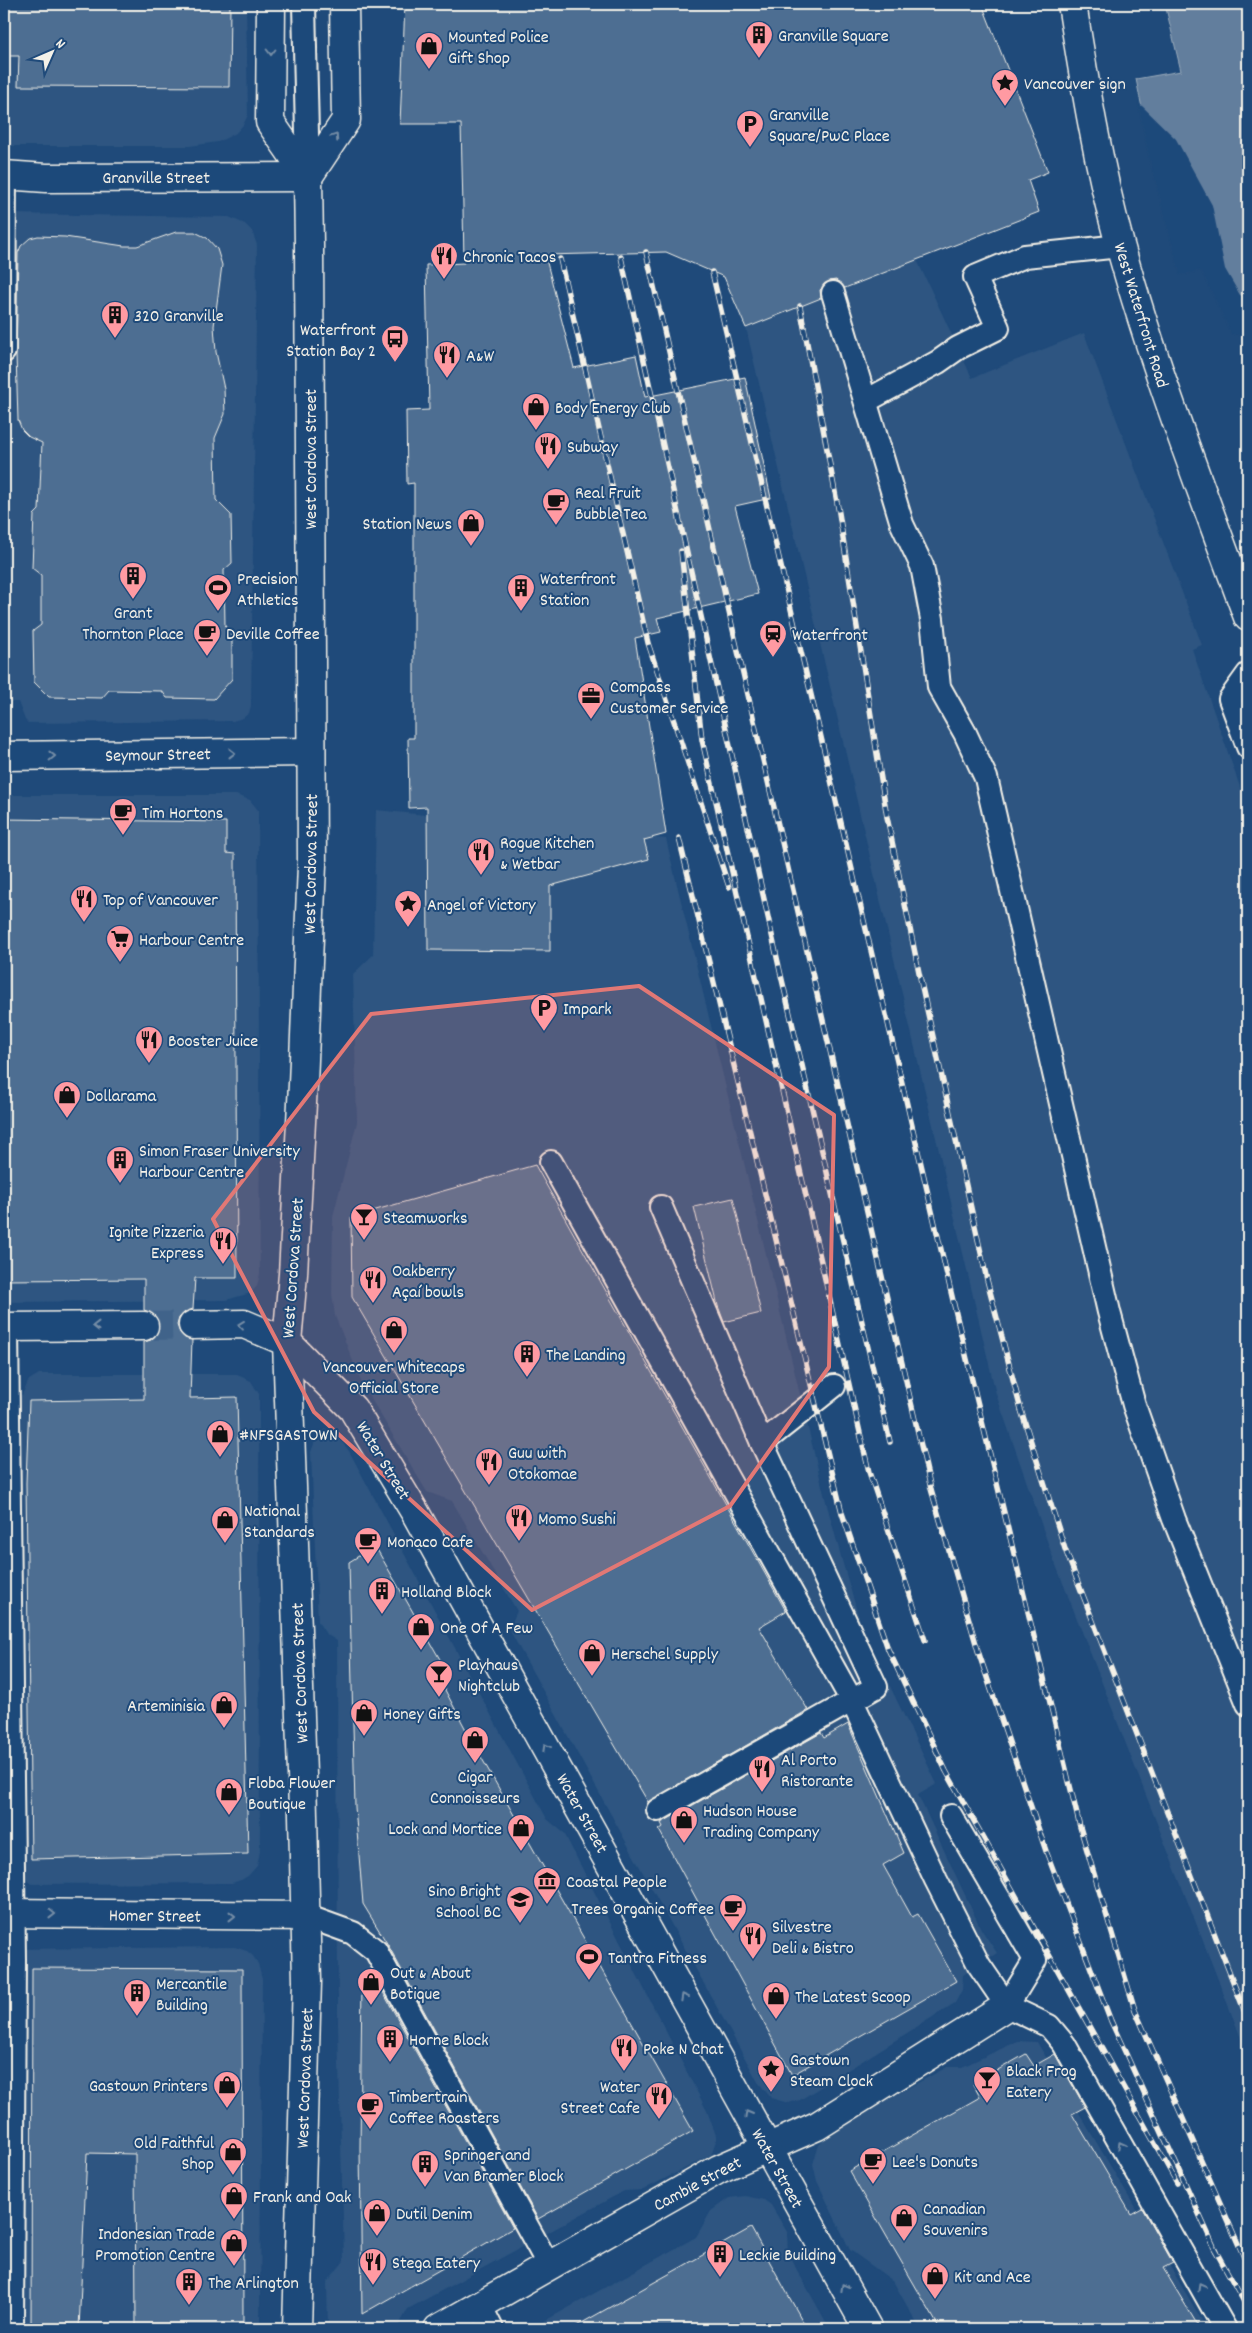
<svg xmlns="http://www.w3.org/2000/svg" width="1252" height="2333" viewBox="0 0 1252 2333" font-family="Dekko,sans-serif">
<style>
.built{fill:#2d5581}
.water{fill:#627e9d;stroke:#9cacbb}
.pier{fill:#1f4a7a}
.building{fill:#4d6e92;stroke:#f4f1e8}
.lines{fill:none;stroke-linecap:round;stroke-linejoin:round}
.secondary-tunnel{stroke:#3f638a;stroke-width:28;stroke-dasharray:28 14;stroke-linecap:butt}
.lane-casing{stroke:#f4f1e8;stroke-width:26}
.street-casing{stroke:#f4f1e8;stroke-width:31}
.secondary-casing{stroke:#f4f1e8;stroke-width:31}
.lane{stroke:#1f4a7a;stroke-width:22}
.street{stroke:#1f4a7a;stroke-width:28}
.secondary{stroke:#1f4a7a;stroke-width:28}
.rail-casing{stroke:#f4f1e8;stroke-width:5.5}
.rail{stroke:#1f4a7a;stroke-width:4;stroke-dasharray:11;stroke-linecap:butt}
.oneway{stroke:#748da6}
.marked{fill:#e27875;fill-opacity:0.2;stroke:#e27875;stroke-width:4;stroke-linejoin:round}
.labels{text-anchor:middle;stroke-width:4;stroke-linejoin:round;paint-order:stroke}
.poi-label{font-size:18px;fill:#f4f1e8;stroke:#1f4a7a;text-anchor:start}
.street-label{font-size:18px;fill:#f4f1e8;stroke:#1f4a7a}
</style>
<rect width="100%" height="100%" fill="#1f4a7a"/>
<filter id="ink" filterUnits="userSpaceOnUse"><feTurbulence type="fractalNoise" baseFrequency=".02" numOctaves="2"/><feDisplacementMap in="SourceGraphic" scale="10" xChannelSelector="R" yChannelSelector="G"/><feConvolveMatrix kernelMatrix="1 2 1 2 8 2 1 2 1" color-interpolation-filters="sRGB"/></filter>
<g filter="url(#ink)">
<g class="built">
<path d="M4,4h242l2,111 -5,10 -7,8 -18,9 -28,4h-186z"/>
<path d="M4,214l225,3 16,7 7,7 5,14 -6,461 -2,7 -6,5 -10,3 -205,2 -3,-3 -7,-18h-14z"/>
<path d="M917,260l55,118 112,-45 118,312 -10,4 56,161v1246l-196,-501 -56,-161 -250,-1066z"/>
<path d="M4,795h232l14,5 8,10 2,464 -3,12 -6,7 -25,7 -222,2z"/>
<path d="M376,810l290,29 158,655 19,70 19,64 75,156 -19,11 63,134 16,24 -34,22 -1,15 -7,13 -155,97 -12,3 -17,-5 -13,-16 -249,-453 8,-18 -65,-110 -25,-9 -65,-108 -27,-68 -3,-22 1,-78 24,-94 -4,-148 20,-19z"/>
<path d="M39,1374h196l16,7 8,13 1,457 -3,15 -9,10 -7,4 -9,3 -200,1 -6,-5 -1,-15 -21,-1v-467l18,-1 7,-15z"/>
<path d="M326,1429l8,2 15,20 198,368 17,14 143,278 10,27 -6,17 -68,35 -19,1 -216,118 -11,20h-69l-1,-47 17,-21 -6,-235 -1,-385 -11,-7 -8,-12 -7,-170 6,-16z"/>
<path d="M235,1947l12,4 6,5 5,8 4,15 -2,350h-256v-380z"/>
<path d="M1018,2041l19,1 170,287h-287l-27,-48 -43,-31 -33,-69 -4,-17 6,-19 10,-11 28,-18 90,-49h15z"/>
<path d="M745,2196l19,4 7,5 16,27 1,22 42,75h-300l166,-92 15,-26 18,-13z"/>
</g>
<path class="water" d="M1165,4h83v332l-96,-180 -16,-77 45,-8z"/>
<path class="pier" d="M1138,102l38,37 36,66 13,64 15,26 8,3v40l-17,-5 -30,-63 -18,5 -3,-1 -31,-117z"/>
<g class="building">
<path d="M4,4h226l-1,83 -211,-1 1,-30h-15z"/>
<path d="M405,4h577l66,168 -20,8 11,32 -194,76 -9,-8 -7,1 -9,9 1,8 -75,30 -22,-51 -58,-25 -121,3 29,113 62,-13 9,42 100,-20 26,121 -36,8 23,88 -101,24 4,14 -26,6 31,196 -22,6 5,19 -99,27v65l-122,-1 -1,-143 -18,1 -1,-70h6v-255l-7,1 -1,-73 23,-1 -3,-145 38,-2 -1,-55 -2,-84h-61z"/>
<path d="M176,232h19l12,6 10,11 5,16 -8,61 2,26 8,37 1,25 -10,24 1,62 15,15 1,48 -8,7 1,56 7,8v45l-18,20 -47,-1 -5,-7 -53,-1 -7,8 -53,-1 -15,-15 -1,-51 8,-6v-50l-9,-7 2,-53 5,-5 3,-67 -13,-6 -7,-7 -4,-10 -2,-65 2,-102 3,-7 9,-8 8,-2 27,1 59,9h13z"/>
<path d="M4,819l222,3v31l9,1 2,424h-42l-2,31 -8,3 -6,6 -2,7 3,8 5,5 7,2 -2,58 47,-1 11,457 -217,5 -5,-376 3,-82 115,-2v-57l7,-2 6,-6 3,-9 -3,-7 -5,-5 -8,-3v-31l-140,1z"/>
<path d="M535,1165l251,446 -27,16 49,83 -160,92 -296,-505 -1,-80z"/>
<path d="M733,1198l28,115 -37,9 -6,-16 -24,-99z"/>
<path d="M375,1546l70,122 -9,5 36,68 221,390 -155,88 -150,-274 -25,-41 -8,-97 -6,-245z"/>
<path d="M848,1724l56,129 -21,12 29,52 6,-3 38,67 -164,94 -133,-245 4,-3 -2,-4 160,-90 3,5z"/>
<path d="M32,1968l210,1 1,360h-107l-1,-175 -48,-1 -8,176h-48z"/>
<path d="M373,1974l140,254 -151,86 -2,-166 2,-168z"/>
<path d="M1026,2054l8,12 21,-12 30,53 -13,7 59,100 11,-6 31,55 -10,5 37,61h-260l-91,-158 131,-74 -7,-13z"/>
<path d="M751,2228l56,101h-236z"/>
</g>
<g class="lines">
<path class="secondary-tunnel" d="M144,1326l49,-1"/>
<defs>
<g id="lane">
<path d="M304,4l4,173"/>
<path d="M833,293l69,231 20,42 10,53 7,68 26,46 21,45 123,534 25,93 40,114 74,185"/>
<path d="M4,351l1,-176"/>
<path d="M866,401l72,-39 20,-14 40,-20 -23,-51 50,-21 95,-10"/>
<path d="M1248,674l-18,25 18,48"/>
<path d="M551,1162l301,539 84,179 43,85 28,41 42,20 15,18 161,285"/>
<path d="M7,1327l7,632 -2,370"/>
<path d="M762,1443l72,-57"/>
<path d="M658,1810l218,-123 -114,-244 -101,-236"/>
<path d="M951,1816l84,144 -28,46"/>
<path d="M306,1916l47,17 23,18 173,315"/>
<path d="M480,2305l12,24"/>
</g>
<g id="street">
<path d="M1072,4c13,81 26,161 48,241 35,126 83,249 128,372"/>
<path d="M767,2148l50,-22 190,-120"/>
</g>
<g id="secondary">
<path d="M271,4l-1,118 38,55 1,68 3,620 -9,219 -10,190 -6,68 15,432 5,207 -10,348"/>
<path d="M4,175l42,3 262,-1"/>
<path d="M308,177l38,-57 -2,-116"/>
<path d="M4,756l307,-4"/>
<path d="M193,1325l51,-1 43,18 66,67 63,105 452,815"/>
<path d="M4,1327l140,-1"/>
<path d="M4,1913l302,3"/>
<path d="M438,2329l281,-160 48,-21"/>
</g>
</defs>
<use href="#lane" class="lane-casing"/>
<use href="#street" class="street-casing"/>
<use href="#secondary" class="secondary-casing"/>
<use href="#lane" class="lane"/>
<use href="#street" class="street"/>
<use href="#secondary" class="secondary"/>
<defs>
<g id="rail">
<path d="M646,252l285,1237 48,165 67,197 65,170 105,230"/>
<path d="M621,257l159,714 110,471"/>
<path d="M560,259l88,384 81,244"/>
<path d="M712,272l246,1050 122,505 55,183 113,256"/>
<path d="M800,306l39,207 48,304 35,170 65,293 34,130 44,139 183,471"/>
<path d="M681,551l21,189 167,732 56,168"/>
<path d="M679,838l163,675 46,136 58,122 231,412"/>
<path d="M1213,2246l35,63"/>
</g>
</defs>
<use href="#rail" class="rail-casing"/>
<use href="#rail" class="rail"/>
</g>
<defs><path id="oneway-chevron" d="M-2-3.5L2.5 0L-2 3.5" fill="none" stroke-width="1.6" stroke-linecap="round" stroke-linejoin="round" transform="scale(1.25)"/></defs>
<g class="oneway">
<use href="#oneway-chevron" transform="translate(271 52) rotate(90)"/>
<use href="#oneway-chevron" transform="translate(335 137) rotate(-56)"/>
<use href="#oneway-chevron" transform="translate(232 753)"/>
<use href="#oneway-chevron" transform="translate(52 756) rotate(-1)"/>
<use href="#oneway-chevron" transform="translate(241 1325) rotate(-173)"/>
<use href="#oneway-chevron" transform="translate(96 1326) rotate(180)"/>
<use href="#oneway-chevron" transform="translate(546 1747) rotate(-119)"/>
<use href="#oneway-chevron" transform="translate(52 1914) rotate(1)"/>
<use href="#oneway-chevron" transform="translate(232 1916)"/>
<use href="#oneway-chevron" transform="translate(684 1997) rotate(-119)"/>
<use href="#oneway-chevron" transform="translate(748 2114) rotate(-120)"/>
<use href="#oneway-chevron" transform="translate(1121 2145) rotate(-119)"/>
<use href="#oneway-chevron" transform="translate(844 2287) rotate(-119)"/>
<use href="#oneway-chevron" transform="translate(1201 2287) rotate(-119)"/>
</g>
</g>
<path class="marked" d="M639,986l195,129 -5,252 -99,139 -198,104 -218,-198 -101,-193 158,-205z"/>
<defs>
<symbol id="building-pin" viewBox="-11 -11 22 30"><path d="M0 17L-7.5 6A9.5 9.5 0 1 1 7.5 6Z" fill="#ff9aa2" stroke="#1f4a7a"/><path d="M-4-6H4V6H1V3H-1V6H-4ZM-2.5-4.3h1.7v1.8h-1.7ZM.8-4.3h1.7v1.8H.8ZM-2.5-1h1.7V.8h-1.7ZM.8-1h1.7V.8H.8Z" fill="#111"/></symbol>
<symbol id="shop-pin" viewBox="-11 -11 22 30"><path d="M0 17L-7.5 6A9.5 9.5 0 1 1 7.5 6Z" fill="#ff9aa2" stroke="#1f4a7a"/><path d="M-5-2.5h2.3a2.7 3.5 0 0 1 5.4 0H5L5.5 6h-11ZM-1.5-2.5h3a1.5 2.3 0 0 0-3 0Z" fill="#111"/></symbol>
<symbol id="sight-pin" viewBox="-11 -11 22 30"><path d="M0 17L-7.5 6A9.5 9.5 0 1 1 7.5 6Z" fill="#ff9aa2" stroke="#1f4a7a"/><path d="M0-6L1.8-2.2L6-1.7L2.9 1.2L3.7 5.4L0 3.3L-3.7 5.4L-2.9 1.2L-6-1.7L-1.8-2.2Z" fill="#111"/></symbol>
<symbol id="parking-pin" viewBox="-11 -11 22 30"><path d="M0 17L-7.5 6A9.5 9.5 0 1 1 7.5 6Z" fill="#ff9aa2" stroke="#1f4a7a"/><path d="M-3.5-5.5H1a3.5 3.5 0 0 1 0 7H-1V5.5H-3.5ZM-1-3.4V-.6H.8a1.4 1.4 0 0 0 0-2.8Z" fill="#111"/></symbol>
<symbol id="restaurant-pin" viewBox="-11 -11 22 30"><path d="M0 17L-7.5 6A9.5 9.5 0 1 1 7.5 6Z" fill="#ff9aa2" stroke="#1f4a7a"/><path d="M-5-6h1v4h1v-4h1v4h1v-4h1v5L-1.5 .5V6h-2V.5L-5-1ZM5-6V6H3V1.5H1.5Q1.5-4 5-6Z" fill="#111"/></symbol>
<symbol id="bus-pin" viewBox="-11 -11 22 30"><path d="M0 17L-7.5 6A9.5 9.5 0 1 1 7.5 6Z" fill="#ff9aa2" stroke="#1f4a7a"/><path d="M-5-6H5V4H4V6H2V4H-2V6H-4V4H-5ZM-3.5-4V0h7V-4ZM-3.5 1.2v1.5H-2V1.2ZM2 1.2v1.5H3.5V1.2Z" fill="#111"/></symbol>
<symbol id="cafe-pin" viewBox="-11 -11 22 30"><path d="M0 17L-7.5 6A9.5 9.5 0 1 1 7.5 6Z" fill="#ff9aa2" stroke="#1f4a7a"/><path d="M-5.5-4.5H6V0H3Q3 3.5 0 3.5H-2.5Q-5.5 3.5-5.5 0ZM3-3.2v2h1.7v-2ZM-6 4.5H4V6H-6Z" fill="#111"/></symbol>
<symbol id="stadium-pin" viewBox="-11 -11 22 30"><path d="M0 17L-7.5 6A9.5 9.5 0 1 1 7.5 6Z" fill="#ff9aa2" stroke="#1f4a7a"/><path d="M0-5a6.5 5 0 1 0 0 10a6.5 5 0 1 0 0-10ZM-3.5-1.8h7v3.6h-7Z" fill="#111"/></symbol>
<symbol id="station-pin" viewBox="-11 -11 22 30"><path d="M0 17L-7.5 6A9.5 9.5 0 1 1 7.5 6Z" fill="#ff9aa2" stroke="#1f4a7a"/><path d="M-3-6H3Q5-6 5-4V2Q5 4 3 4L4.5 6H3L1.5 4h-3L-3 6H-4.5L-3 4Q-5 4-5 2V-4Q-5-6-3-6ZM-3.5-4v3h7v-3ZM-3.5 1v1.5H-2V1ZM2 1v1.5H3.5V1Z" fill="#111"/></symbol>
<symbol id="office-pin" viewBox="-11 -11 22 30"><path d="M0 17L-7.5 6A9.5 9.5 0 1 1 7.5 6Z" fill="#ff9aa2" stroke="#1f4a7a"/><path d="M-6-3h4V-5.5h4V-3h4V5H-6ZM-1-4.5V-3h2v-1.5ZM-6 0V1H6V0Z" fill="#111"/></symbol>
<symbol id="supermarket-pin" viewBox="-11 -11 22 30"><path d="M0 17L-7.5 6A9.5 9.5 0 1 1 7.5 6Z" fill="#ff9aa2" stroke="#1f4a7a"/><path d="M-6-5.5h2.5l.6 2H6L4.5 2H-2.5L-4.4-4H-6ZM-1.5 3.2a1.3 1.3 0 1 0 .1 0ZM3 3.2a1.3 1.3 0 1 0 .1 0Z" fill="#111"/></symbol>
<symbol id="bar-pin" viewBox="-11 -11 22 30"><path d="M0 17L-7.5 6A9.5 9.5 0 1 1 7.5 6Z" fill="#ff9aa2" stroke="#1f4a7a"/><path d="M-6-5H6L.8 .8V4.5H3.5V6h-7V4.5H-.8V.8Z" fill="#111"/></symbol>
<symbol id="museum-pin" viewBox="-11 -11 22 30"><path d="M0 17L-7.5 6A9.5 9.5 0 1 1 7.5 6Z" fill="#ff9aa2" stroke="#1f4a7a"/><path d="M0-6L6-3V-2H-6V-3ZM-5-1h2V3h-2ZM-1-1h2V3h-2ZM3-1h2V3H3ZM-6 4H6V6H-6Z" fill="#111"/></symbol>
<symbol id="school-pin" viewBox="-11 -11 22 30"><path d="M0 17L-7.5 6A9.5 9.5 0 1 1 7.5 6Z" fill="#ff9aa2" stroke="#1f4a7a"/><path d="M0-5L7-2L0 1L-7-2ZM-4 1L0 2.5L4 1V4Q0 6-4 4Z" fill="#111"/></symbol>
</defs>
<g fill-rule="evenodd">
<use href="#building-pin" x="743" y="19" width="32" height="43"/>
<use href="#shop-pin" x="413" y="30" width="32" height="43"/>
<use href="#sight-pin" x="989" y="67" width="32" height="43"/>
<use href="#parking-pin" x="734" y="108" width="32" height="43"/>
<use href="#restaurant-pin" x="428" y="240" width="32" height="43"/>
<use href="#building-pin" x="99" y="299" width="32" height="43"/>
<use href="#bus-pin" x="379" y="323" width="32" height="43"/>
<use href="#restaurant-pin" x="431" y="339" width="32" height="43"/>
<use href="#shop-pin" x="520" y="391" width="32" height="43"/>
<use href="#restaurant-pin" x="532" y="430" width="32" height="43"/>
<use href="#cafe-pin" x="540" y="486" width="32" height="43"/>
<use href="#shop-pin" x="455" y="507" width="32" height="43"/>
<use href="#building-pin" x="117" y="560" width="32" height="43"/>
<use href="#stadium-pin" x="202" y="572" width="32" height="43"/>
<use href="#building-pin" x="505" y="572" width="32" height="43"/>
<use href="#cafe-pin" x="191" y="617" width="32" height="43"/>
<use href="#station-pin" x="757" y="618" width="32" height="43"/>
<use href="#office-pin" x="575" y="680" width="32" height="43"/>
<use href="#cafe-pin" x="107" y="796" width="32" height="43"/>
<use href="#restaurant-pin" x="465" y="836" width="32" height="43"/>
<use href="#restaurant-pin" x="68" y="883" width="32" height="43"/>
<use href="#sight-pin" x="392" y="888" width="32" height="43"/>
<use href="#supermarket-pin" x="104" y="923" width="32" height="43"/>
<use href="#parking-pin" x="528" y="992" width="32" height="43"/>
<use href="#restaurant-pin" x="133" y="1024" width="32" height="43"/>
<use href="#shop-pin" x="51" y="1079" width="32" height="43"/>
<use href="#building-pin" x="104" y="1144" width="32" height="43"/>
<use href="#bar-pin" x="348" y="1201" width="32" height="43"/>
<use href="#restaurant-pin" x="207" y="1225" width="32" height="43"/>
<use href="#restaurant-pin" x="357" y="1264" width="32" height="43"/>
<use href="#shop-pin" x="378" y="1314" width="32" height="43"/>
<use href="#building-pin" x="511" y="1338" width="32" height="43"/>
<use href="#shop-pin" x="204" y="1418" width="32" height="43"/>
<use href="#restaurant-pin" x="473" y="1446" width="32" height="43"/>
<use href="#restaurant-pin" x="503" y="1502" width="32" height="43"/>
<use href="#shop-pin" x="209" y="1504" width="32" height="43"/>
<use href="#cafe-pin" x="352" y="1525" width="32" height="43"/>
<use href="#building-pin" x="366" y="1575" width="32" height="43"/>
<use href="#shop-pin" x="405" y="1611" width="32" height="43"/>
<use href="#shop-pin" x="576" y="1637" width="32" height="43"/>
<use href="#bar-pin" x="423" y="1658" width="32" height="43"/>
<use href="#shop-pin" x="208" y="1689" width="32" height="43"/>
<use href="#shop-pin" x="348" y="1697" width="32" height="43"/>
<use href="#shop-pin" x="459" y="1724" width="32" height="43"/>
<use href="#restaurant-pin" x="746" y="1753" width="32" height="43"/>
<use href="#shop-pin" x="213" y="1776" width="32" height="43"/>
<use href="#shop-pin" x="668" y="1804" width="32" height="43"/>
<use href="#shop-pin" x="505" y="1812" width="32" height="43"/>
<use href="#museum-pin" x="531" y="1865" width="32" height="43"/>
<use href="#school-pin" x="504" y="1884" width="32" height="43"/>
<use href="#cafe-pin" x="717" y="1892" width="32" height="43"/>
<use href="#restaurant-pin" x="737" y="1920" width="32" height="43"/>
<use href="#stadium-pin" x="573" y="1941" width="32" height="43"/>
<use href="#shop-pin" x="355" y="1966" width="32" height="43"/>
<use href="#building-pin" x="121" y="1977" width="32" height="43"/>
<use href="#shop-pin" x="760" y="1980" width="32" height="43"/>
<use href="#building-pin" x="374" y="2023" width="32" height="43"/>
<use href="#restaurant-pin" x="608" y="2032" width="32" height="43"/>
<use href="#sight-pin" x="755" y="2053" width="32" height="43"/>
<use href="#bar-pin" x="971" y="2064" width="32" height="43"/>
<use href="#shop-pin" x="211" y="2069" width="32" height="43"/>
<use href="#restaurant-pin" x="643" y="2080" width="32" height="43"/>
<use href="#cafe-pin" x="354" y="2090" width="32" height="43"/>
<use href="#shop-pin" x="217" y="2136" width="32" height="43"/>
<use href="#cafe-pin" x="857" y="2145" width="32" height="43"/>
<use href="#building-pin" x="409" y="2148" width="32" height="43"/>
<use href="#shop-pin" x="218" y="2180" width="32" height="43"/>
<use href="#shop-pin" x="361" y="2197" width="32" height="43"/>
<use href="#shop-pin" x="888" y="2202" width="32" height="43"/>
<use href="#shop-pin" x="218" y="2227" width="32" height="43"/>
<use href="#building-pin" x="704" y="2238" width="32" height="43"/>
<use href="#restaurant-pin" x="357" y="2246" width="32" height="43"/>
<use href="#shop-pin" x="919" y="2260" width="32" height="43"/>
<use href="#building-pin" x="173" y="2266" width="32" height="43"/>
</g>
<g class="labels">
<g class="poi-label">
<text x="778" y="41">Granville Square</text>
<text x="448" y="42">Mounted Police<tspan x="448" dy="21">Gift Shop</tspan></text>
<text x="1024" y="89">Vancouver sign</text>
<text x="769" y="120">Granville<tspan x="769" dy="21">Square/PwC Place</tspan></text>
<text x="463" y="262">Chronic Tacos</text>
<text x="134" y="321">320 Granville</text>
<text x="376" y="335" text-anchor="end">Waterfront<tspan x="376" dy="21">Station Bay 2</tspan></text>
<text x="466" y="361">A&amp;W</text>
<text x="555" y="413">Body Energy Club</text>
<text x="567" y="452">Subway</text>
<text x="575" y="498">Real Fruit<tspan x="575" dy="21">Bubble Tea</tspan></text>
<text x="452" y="529" text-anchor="end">Station News</text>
<text x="237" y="584">Precision<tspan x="237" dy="21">Athletics</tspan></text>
<text x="540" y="584">Waterfront<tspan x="540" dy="21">Station</tspan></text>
<text x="133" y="618" text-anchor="middle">Grant<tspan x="133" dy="21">Thornton Place</tspan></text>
<text x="226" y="639">Deville Coffee</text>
<text x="792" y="640">Waterfront</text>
<text x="610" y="692">Compass<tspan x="610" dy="21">Customer Service</tspan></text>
<text x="142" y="818">Tim Hortons</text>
<text x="500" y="848">Rogue Kitchen<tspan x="500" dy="21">&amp; Wetbar</tspan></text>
<text x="103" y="905">Top of Vancouver</text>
<text x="427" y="910">Angel of Victory</text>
<text x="139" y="945">Harbour Centre</text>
<text x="563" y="1014">Impark</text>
<text x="168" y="1046">Booster Juice</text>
<text x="86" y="1101">Dollarama</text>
<text x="139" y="1156">Simon Fraser University<tspan x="139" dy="21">Harbour Centre</tspan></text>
<text x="383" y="1223">Steamworks</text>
<text x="204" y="1237" text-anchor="end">Ignite Pizzeria<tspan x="204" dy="21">Express</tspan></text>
<text x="392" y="1276">Oakberry<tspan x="392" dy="21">Açaí bowls</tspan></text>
<text x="546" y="1360">The Landing</text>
<text x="394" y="1372" text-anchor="middle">Vancouver Whitecaps<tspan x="394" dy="21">Official Store</tspan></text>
<text x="239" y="1440">#NFSGASTOWN</text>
<text x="508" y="1458">Guu with<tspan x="508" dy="21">Otokomae</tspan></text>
<text x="244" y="1516">National<tspan x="244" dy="21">Standards</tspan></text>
<text x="538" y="1524">Momo Sushi</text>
<text x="387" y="1547">Monaco Cafe</text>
<text x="401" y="1597">Holland Block</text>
<text x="440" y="1633">One Of A Few</text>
<text x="611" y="1659">Herschel Supply</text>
<text x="458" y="1670">Playhaus<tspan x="458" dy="21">Nightclub</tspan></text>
<text x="205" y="1711" text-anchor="end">Arteminisia</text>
<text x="383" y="1719">Honey Gifts</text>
<text x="781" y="1765">Al Porto<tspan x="781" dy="21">Ristorante</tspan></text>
<text x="475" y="1782" text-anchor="middle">Cigar<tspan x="475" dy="21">Connoisseurs</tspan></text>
<text x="248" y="1788">Floba Flower<tspan x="248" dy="21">Boutique</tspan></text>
<text x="703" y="1816">Hudson House<tspan x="703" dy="21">Trading Company</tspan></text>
<text x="502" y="1834" text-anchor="end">Lock and Mortice</text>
<text x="566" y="1887">Coastal People</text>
<text x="501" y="1896" text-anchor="end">Sino Bright<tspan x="501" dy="21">School BC</tspan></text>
<text x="714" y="1914" text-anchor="end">Trees Organic Coffee</text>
<text x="772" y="1932">Silvestre<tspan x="772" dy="21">Deli &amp; Bistro</tspan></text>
<text x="608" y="1963">Tantra Fitness</text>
<text x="390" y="1978">Out &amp; About<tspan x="390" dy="21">Botique</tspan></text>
<text x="156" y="1989">Mercantile<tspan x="156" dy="21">Building</tspan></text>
<text x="795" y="2002">The Latest Scoop</text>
<text x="409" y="2045">Horne Block</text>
<text x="643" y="2054">Poke N Chat</text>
<text x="790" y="2065">Gastown<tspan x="790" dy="21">Steam Clock</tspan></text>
<text x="1006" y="2076">Black Frog<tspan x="1006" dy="21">Eatery</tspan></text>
<text x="208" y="2091" text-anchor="end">Gastown Printers</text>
<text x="640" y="2092" text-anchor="end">Water<tspan x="640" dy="21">Street Cafe</tspan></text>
<text x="389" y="2102">Timbertrain<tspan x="389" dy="21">Coffee Roasters</tspan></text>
<text x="214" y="2148" text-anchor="end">Old Faithful<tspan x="214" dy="21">Shop</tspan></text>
<text x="444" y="2160">Springer and<tspan x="444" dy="21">Van Bramer Block</tspan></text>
<text x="892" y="2167">Lee's Donuts</text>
<text x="253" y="2202">Frank and Oak</text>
<text x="923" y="2214">Canadian<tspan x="923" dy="21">Souvenirs</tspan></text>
<text x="396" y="2219">Dutil Denim</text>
<text x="215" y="2239" text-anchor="end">Indonesian Trade<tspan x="215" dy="21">Promotion Centre</tspan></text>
<text x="739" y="2260">Leckie Building</text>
<text x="392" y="2268">Stega Eatery</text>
<text x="954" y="2282">Kit and Ace</text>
<text x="208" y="2288">The Arlington</text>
</g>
<g class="street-label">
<text x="156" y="183">Granville Street</text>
<text transform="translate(1142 315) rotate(73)" y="6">West Waterfront Road</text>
<text transform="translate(310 459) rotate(-90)" y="6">West Cordova Street</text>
<text transform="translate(158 754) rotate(-1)" y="6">Seymour Street</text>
<text transform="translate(310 864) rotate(-89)" y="6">West Cordova Street</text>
<text transform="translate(292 1268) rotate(-86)" y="6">West Cordova Street</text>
<text transform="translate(384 1460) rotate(59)" y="6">Water Street</text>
<text transform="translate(299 1673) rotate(-92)" y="6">West Cordova Street</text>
<text transform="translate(583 1813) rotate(61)" y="6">Water Street</text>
<text transform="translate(155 1915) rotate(1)" y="6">Homer Street</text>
<text transform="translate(304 2078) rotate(-88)" y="6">West Cordova Street</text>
<text transform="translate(778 2168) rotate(61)" y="6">Water Street</text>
<text transform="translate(697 2183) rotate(-28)" y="6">Cambie Street</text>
</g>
</g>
<rect width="1252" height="2333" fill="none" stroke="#1f4a7a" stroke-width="20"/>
<rect x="10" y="10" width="1232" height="2313" fill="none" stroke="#f4f1e8" stroke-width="2" filter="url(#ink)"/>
<g transform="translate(52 52) rotate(45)" stroke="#1f4a7a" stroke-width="4" paint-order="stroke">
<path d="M0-4L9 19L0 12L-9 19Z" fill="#f4f1e8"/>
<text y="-8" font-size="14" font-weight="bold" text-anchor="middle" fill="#f4f1e8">N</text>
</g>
</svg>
